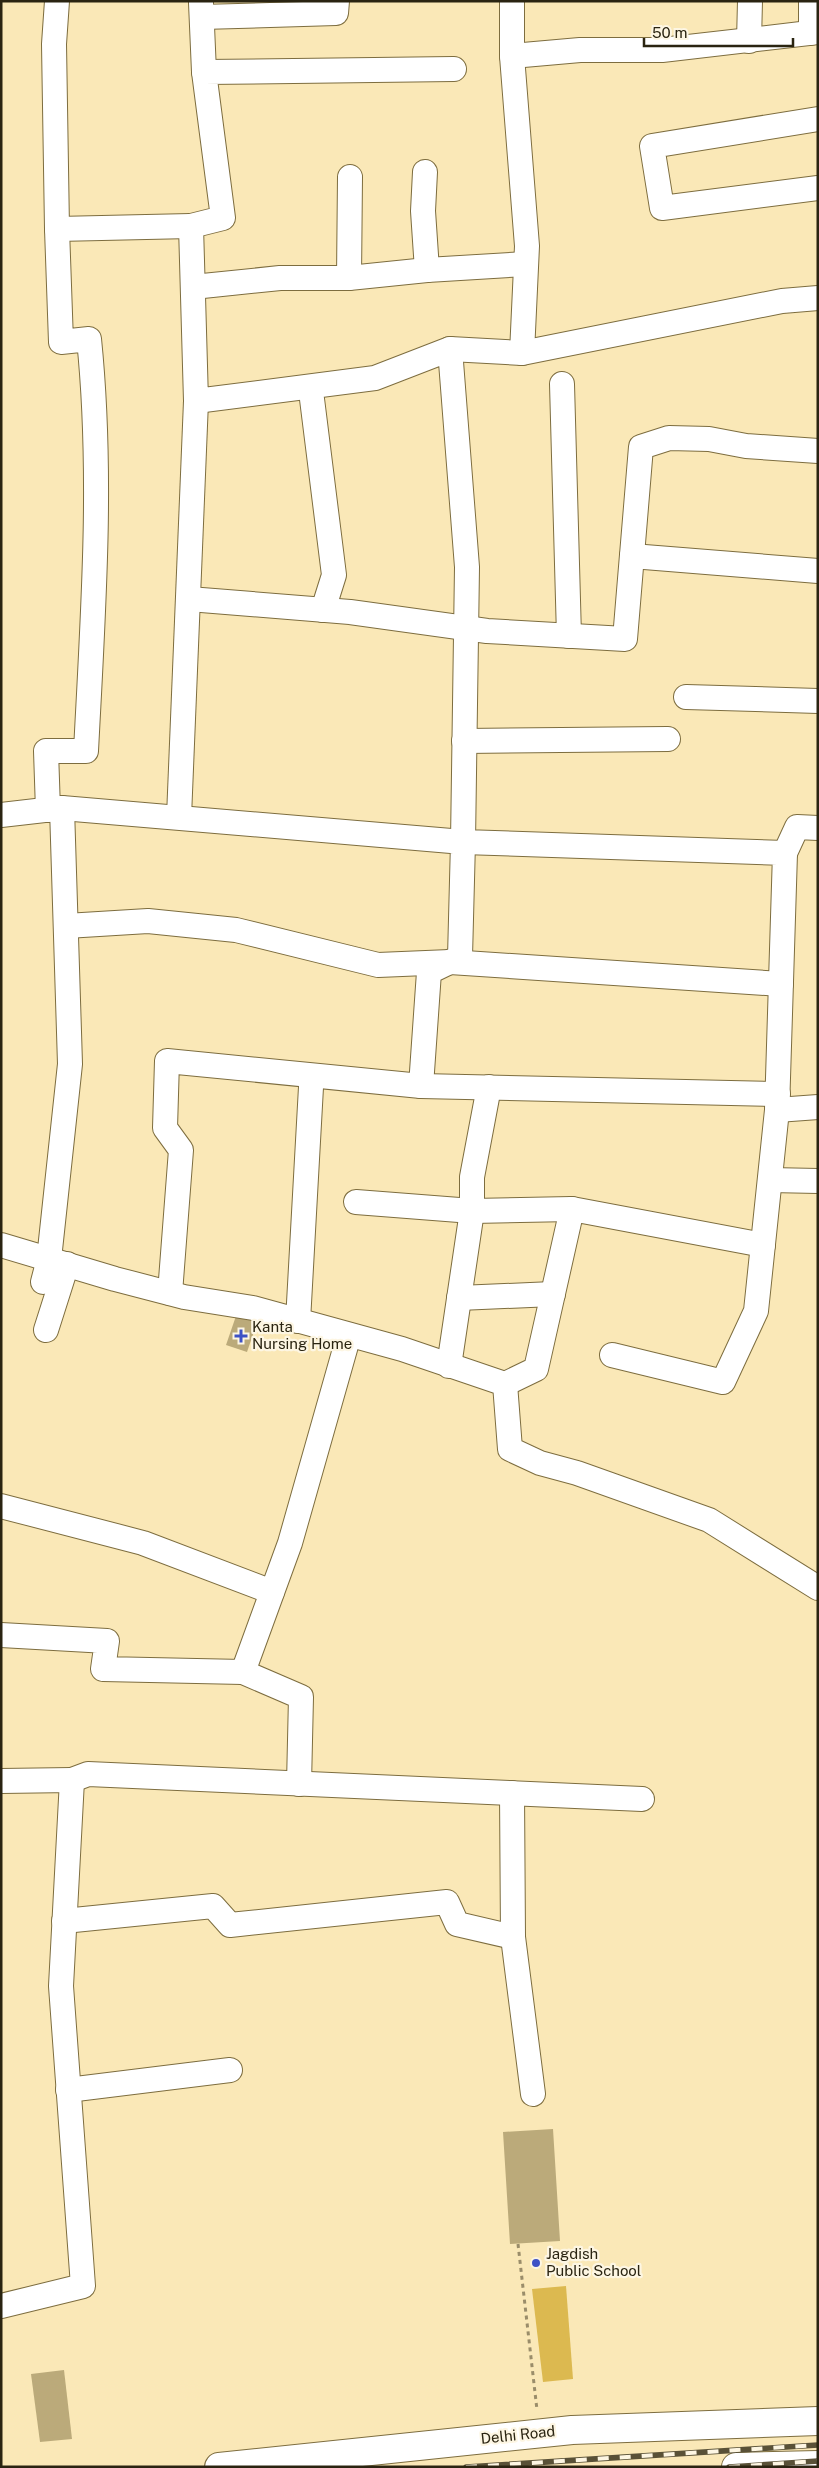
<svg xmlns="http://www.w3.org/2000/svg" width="819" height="2468" viewBox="0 0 819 2468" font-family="'Public Sans',sans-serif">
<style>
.green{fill:#dcb950}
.building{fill:#bbaa7a}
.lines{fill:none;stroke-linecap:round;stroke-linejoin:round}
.minor-casing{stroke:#7d6d3f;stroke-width:26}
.primary-casing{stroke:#7d6d3f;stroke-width:30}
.path{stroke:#9a8d6a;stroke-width:3;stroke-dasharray:4 4;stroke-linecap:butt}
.minor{stroke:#fff;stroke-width:24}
.primary{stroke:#fff;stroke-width:28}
.rail-casing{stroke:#595137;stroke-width:5.5}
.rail{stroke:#fdf6e3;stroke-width:4;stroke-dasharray:11;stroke-linecap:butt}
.poi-dot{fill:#3e52c5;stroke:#fdf6e3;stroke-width:2}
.labels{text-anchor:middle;stroke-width:4.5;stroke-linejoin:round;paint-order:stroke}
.poi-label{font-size:15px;fill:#2a2411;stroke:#fdf6e3;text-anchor:start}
.street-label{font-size:15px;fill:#2a2411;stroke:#fdf6e3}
</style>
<rect width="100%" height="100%" fill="#fae8b7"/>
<path class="green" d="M566,2286l7,93 -30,3 -11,-93z"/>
<g class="building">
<path d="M237,1313l21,7 -11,32 -21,-7z"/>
<path d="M553,2129l7,112 -50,3 -7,-112z"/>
<path d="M64,2370l8,69 -32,3 -9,-68z"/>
</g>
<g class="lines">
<defs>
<g id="minor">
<path d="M512,1v55l68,-6h82l156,-18"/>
<path d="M811,1v32"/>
<path d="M201,3l3,69"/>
<path d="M202,17l134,-4 1,-12"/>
<path d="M749,41l1,-40"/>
<path d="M512,56l15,190 -5,107 260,-52 36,-3"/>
<path d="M454,69l-250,3 19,146 -32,8 5,175 179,-23 75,-29 17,218 -4,275 322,11 -8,257 -21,201 -33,71 -111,-27"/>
<path d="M818,119l-166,27 10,62 156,-20"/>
<path d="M425,172l-2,39 4,59"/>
<path d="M57,229l-3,-185 3,-43"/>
<path d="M349,278l1,-101"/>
<path d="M193,287l87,-9h69l78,-8 99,-6"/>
<path d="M450,349l72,4"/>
<path d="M562,384l7,252"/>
<path d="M312,399l22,176 -11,35"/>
<path d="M632,556l186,15"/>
<path d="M189,599l161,13 137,19 138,8 16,-192 28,-9 40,1 37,7 72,5"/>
<path d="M686,697l132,4"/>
<path d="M464,741l204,-2"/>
<path d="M62,808l401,34 -3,115 -31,15 -8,114 -254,-25 -2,67 16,22 -11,143"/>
<path d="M48,810l-2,-59h40c7,-137 17,-275 3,-412l-28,3 -4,-113 134,-3"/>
<path d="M1,815l61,-7 8,256 -21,195 -6,23"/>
<path d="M179,817l17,-416"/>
<path d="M785,853l12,-26 21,1"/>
<path d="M66,926l82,-5 88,9 142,35 72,-3 331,22"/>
<path d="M421,1086l357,8"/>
<path d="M777,1110l41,-3"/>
<path d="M770,1180l48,1"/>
<path d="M356,1202l116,9 100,-2"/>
<path d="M1,1245l114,34 69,18 69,11 149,41 103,35 5,65 30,14 37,10 132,47 109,68"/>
<path d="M459,1298l94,-4"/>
<path d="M298,1321l13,-234"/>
<path d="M46,1330l21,-66"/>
<path d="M449,1366l23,-155v-34l17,-90"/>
<path d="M505,1384l31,-15 36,-160 191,36"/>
<path d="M1,1506l142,37 129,49"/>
<path d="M1,1635l106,6 -4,28 140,3 47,-129 59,-208"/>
<path d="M243,1672l58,25 -2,87"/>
<path d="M72,1780l16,-6 554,25"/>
<path d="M1,1781l71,-1 -11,206 22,300 -82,20"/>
<path d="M512,1793l1,144 20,157"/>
<path d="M64,1921l149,-15 17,19 217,-23 10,22 56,13"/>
<path d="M68,2090l162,-20"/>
</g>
<g id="primary">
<path d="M219,2467l353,-37 246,-9"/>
<path d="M736,2467l82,-2"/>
</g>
</defs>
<use href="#minor" class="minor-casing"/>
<use href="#primary" class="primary-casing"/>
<path class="path" d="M518,2244l19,166"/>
<use href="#minor" class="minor"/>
<use href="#primary" class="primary"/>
<defs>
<g id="rail">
<path d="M466,2467l352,-22"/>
<path d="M729,2467l89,-6"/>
</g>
</defs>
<use href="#rail" class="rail-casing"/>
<use href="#rail" class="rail"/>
</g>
<g class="poi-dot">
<path d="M238.5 1328.5h5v5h5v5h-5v5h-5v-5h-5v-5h5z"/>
<circle cx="536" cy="2263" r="5"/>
</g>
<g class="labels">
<g class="poi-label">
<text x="252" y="1332">Kanta<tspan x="252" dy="17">Nursing Home</tspan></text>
<text x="546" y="2259">Jagdish<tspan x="546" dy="17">Public School</tspan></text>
</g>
<g class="street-label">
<text transform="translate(518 2435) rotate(-6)" y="5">Delhi Road</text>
</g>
</g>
<rect width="819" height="2468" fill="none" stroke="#2a2411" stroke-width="5"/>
<path d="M644 38v8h149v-8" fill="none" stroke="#2a2411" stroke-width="2.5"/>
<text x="652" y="38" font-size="15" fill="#2a2411" stroke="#fdf6e3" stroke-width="4" paint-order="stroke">50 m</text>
</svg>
